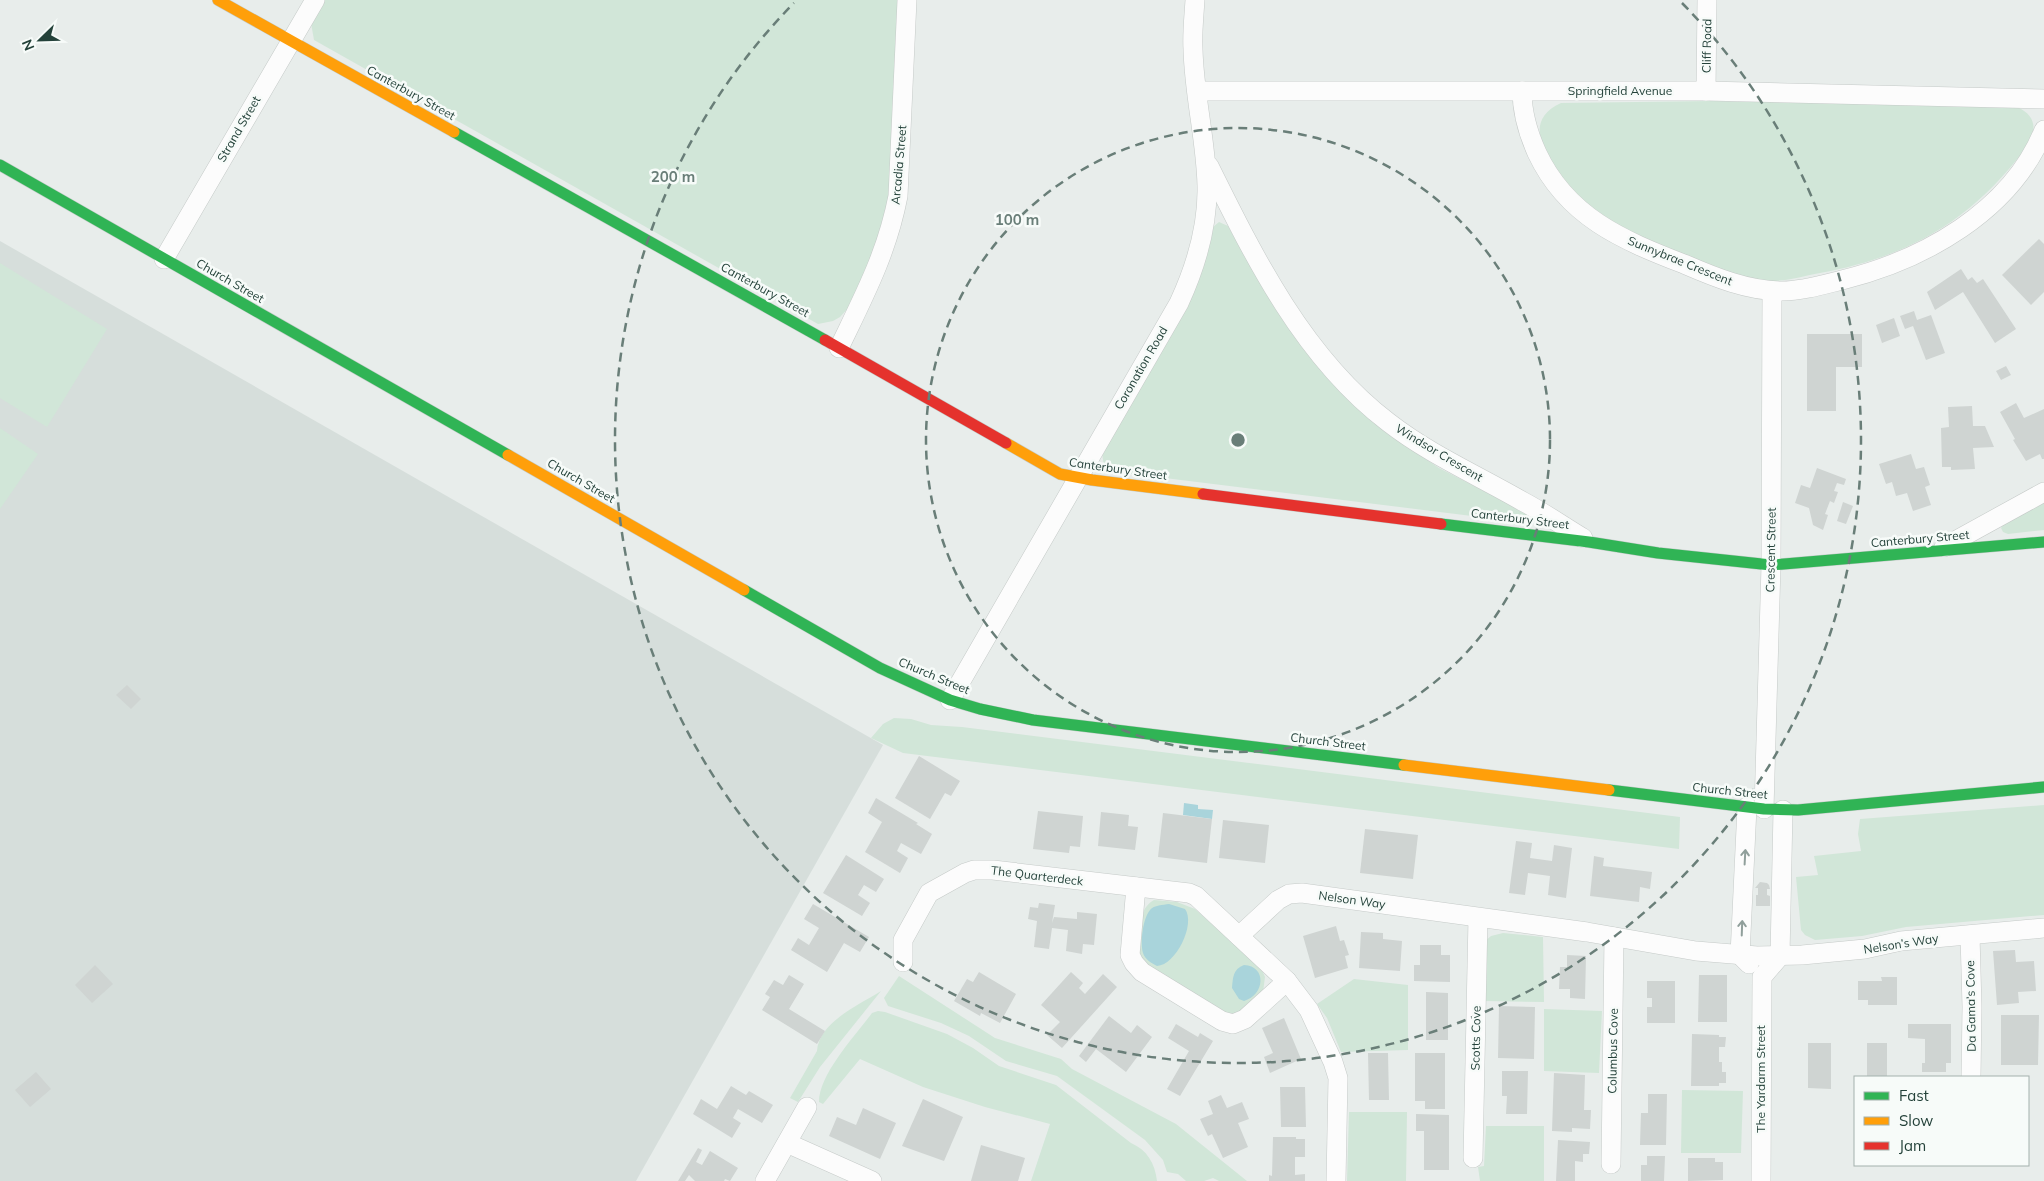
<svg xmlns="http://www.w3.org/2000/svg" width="2044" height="1181" viewBox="0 0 2044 1181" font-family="Mulish,sans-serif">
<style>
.built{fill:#d6dedb}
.green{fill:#d1e6d8}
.water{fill:#a9d4db}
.building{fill:#cfd4d2}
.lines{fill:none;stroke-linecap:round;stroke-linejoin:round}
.street-casing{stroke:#c5cac8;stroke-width:20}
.fast-casing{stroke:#c3cbc8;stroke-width:12}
.slow-casing{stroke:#c3cbc8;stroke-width:12}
.jam-casing{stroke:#c3cbc8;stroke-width:12}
.street{stroke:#fcfcfc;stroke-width:19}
.fast{stroke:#30b455;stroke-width:11}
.slow{stroke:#ff9f0a;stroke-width:11}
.jam{stroke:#e5322d;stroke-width:11}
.oneway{stroke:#909f9b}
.ring{fill:none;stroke:#697e78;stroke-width:2.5;stroke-dasharray:9 6}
.labels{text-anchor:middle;stroke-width:5;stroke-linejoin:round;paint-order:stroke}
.street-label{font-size:12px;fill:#24423a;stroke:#f7fbf9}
.centre{fill:#697e78;stroke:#f7fbf9;stroke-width:2.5}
.ring-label{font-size:15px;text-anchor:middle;font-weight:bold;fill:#697e78;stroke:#f7fbf9;stroke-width:5;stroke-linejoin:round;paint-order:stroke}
</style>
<rect width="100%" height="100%" fill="#e8edeb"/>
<path class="built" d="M0,241l883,504 -247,436h-636z"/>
<g class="green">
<path d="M324,0h575l-9,186 -4,25 -6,24 -29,70 -11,12 -7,4 -15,3 -504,-284 -3,-17z"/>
<path d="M1712,101l305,6c21,9 20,26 8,42 -54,72 -117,108 -205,124 -17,3 -35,9 -52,8 -33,-3 -77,-23 -108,-36 -43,-18 -75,-33 -103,-73 -16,-25 -31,-53 4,-69z"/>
<path d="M1219,222l9,4 34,60 124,146 53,36 88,45 3,6 -1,4 -421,-52 -4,-5 -2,-13 111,-226z"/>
<path d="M0,263l107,66 -60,98 -47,-29z"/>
<path d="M0,428l38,26 -38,55z"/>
<path d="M2044,503v27l-36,4 -5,-2 -2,-4 3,-4z"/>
<path d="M894,718l17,1 20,6 31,2 718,90 -1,32 -776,-96 -32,-15 12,-14z"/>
<path d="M2044,805v110l-138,12 -44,9 -47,4 -10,-5 -4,-5 -5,-53 22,-2 -4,-19 47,-5 -3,-17 2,-15z"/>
<path d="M1154,900l23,2 18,7 66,59 4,9 -2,15 -20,21 -16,2 -80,-48 -9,-13c1,-18 -2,-44 16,-54z"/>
<path d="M1503,933l40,4 1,65 -60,-1 1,-60 6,-5z"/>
<path d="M899,976l96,62 66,21 11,10 104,55 71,57h-28l-6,-3 -9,3h-18l-8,-7 -11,-2 -4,-12 -18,-20 -88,-64 -51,-15 -37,-25 -28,-13 -53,-17 -4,-8z"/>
<path d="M1354,979l54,6v65l-67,2 -14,-34 -10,-14z"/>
<path d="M881,991l-61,76 -22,35 -8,-4 27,-47c2,-29 42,-46 64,-60z"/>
<path d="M1544,1009l58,2 -3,62 -55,-2z"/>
<path d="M878,1011l7,1 62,22 26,14 26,18 57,19 75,58c16,7 24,20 26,38h-126l19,-57 -65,-17 -62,-20 -63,-28 -37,45 -4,-2c0,-28 36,-66 53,-89z"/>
<path d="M1682,1090l61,1 -2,62h-60z"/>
<path d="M1349,1112h58l-1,69h-59z"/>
<path d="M1486,1126h58v55h-64l-2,-14 6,-1z"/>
</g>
<g class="water">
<path d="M1184,803l14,2v4l15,1 -1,9 -29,-4z"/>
<path d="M1169,904l16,5c11,15 -9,56 -28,57 -6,-3 -12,-7 -14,-13 -3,-11 0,-35 7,-43 4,-5 13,-5 19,-6z"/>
<path d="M1244,965c23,1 21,30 0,36l-5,-2 -7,-11c1,-11 1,-19 12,-23z"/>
</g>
<g class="building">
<path d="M2039,239l5,5v48l-13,13 -29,-30z"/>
<path d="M1961,269l7,11 4,-3 5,6 6,-4 33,50 -21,14 -32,-51 -28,18 -8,-18z"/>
<path d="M1914,311l3,9 14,-5 14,38 -19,7 -13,-34 -8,3 -5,-13z"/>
<path d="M1894,318l6,18 -18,7 -6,-18z"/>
<path d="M1807,334h55v33h-26v44h-29z"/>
<path d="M2006,366l5,9 -10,5 -5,-9z"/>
<path d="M2016,403l8,15 20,-9v50h-2l-2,-5 -14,7 -13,-21 2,-1 -15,-27z"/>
<path d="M1972,406l1,20h12l9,21 -21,1 2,21 -24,1v-3h-9l-1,-39 8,-1 -1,-20z"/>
<path d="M1911,454l5,15 8,-2 6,18 -5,2 6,18 -18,6 -6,-18 -11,3 -4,-14 -6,2 -7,-20z"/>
<path d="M1817,468l29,11 -2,6 -7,-2 -3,8 4,1 -4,11 -4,-2 -5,13 3,1 -5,15 -10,-5 -4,-17 -14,-5 6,-18 9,3z"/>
<path d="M1843,502l10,4 -7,18 -9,-3z"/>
<path d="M127,685l14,14 -10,10 -15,-14z"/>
<path d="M919,756l41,25 -9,15 -6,-3 -15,26 -35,-21z"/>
<path d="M876,798l42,25 -2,1 16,10 -11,20 -20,-11 -4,8 11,7 -8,15 -35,-21 17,-30 -14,-9z"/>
<path d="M1038,811l45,5 -3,31 -10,-1 -1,7 -36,-4z"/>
<path d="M1101,812l28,3 -1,11 10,1 -3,23 -37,-4z"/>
<path d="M1163,813l49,6 -5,44 -49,-6z"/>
<path d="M1223,820l46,5 -4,38 -46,-5z"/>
<path d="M1365,829l53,6 -5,44 -53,-6z"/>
<path d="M1516,841l16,2 -2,15 22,3 2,-16 18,3 -6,50 -18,-3 2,-19 -22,-3 -3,22 -16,-2z"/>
<path d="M846,855l38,24 -8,13 -12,-7 -6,10 12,8 -8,13 -39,-23z"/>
<path d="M1594,856l10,2 -1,8 49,6 -2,17 -10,-2 -1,15 -49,-6z"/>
<path d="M1760,882l7,1 2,2 1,4h-3v6l3,1v10h-14v-11h2v-7h-3z"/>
<path d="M1039,903l16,2 -3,18 2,-6 23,2v-7l20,2 -3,31 -11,-1 -1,10 -16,-3 2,-21 -16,-2 -3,21 -15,-2 3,-26 -9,-2 2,-12 8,1z"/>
<path d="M813,904l56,33 -9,15 -16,-9 -17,29 -36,-22 7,-12 11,7 10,-17 -15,-9z"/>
<path d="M1336,926l4,15 4,-1 5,15 -4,1 3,12 -33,10 -12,-42z"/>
<path d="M1361,932l22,1v6l19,2 -2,30 -41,-3z"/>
<path d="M1420,945h21v10h9v27l-36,-1v-16h6z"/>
<path d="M2015,950l1,12 18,-1 2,30 -18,1 1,11 -22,2 -4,-54z"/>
<path d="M1567,955l19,1 -1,43 -15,-1v-9h-11l1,-22h7z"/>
<path d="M95,965l18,19 -21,19 -17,-18z"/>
<path d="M979,972l37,22 -16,29 -19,-10 -1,3 -26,-15 13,-22 6,3z"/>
<path d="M1071,972l12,11 -4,5 6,6 18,-20 14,13 -55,61 -15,-13 13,-13 -19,-17z"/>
<path d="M789,975l15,9 -15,25 36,22 -8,13 -55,-34 8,-13 -5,-3 9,-14 9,5z"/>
<path d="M1699,975h28v47h-29z"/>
<path d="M1881,977h16v28h-29v-5h-10v-19h24z"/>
<path d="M1647,981h28v42h-28v-16h5v-9h-5z"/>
<path d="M1426,992l22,1v47h-22z"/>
<path d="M1499,1006l36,1 -1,52 -36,-1z"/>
<path d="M2001,1015h38l-1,50h-37z"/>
<path d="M1109,1016l22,17 6,-8 15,12 -26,35 -30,-23 -10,13 -7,-6z"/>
<path d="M1284,1018l17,41 -31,14 -6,-16 9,-4 -11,-25z"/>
<path d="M1176,1024l22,13 2,-4 13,8 -33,55 -13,-7 22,-38 -21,-13z"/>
<path d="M1908,1024h43v39h-5v9h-24v-9h3v-24l-17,-1z"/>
<path d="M1692,1034l27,1v2h7l-1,10h-6v15h3v10h4v11h-7v3h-28z"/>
<path d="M1808,1043h23v46l-23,-1z"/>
<rect x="1867" y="1043" width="20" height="34"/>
<path d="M1368,1053h20l1,47h-20z"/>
<path d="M1415,1053h30v56h-20v-8h-10z"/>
<path d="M1502,1071h26l-1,43h-21l1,-18h-5z"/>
<path d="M36,1072l15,17 -21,18 -15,-17z"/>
<path d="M1554,1073l31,2 -1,35h7l-1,19 -18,-1v4l-20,-1z"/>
<path d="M731,1086l15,9 3,-4 24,14 -11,18 -24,-14 -5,9 8,5 -9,15 -39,-24 8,-15 16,10z"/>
<path d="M1280,1087h25l1,40h-25z"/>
<path d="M1648,1094h19l-1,51h-26l1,-32h7z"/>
<path d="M1221,1095l6,13 15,-6 7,17 -11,4 10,24 -25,11 -11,-24 -4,2 -8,-17 13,-5 -5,-13z"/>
<path d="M923,1099l40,18 -19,44 -42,-15z"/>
<path d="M863,1108l33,15 -16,36 -51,-23 8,-19 19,8z"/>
<path d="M1416,1114l33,1v55h-25v-39h-8z"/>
<path d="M1273,1137h23v2h9v18h-10v18l10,-1v7h-36v-6l3,1z"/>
<path d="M1558,1140l32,2 -1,12h-6v8l-8,-1v20h-19z"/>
<path d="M981,1145l44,13 -7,23h-47z"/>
<path d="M698,1148l4,2 -6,12 6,3 8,-14 28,17 -8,13 -5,-2 -1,2h-29l-6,-6 -4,6h-7z"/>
<path d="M1647,1156h18l-1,25h-23v-16h6z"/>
<path d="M1688,1158h27v4h8v18l-35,1z"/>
</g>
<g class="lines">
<defs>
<g id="street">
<path d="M1197,91h509l338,8"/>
<path d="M1522,91c0,22 6,42 15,62 30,64 85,87 147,111 30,13 64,27 98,27 20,0 40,-6 60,-11 81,-20 169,-68 202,-150"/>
<path d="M1706,91l1,-91"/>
<path d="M1209,166c46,93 95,192 179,256 41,32 89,53 134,79 21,11 41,25 61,37"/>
<path d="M164,259l151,-259"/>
<path d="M839,348c25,-52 48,-95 59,-152l9,-196"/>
<path d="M1944,547l100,-55"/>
<path d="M950,700l229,-397c17,-37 29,-76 28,-117 -1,-46 -13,-91 -14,-137 -1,-16 1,-33 2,-49"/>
<path d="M1747,807l-7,148 9,9"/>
<path d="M1764,809l7,-244 1,-274"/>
<path d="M1136,887l-6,68 4,8 8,9 80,49 11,3 12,-5 42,-38"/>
<path d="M1970,935l2,72 -1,70"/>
<path d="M1239,936l39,-36 11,-6 13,-1 285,39 109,19 61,5 45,-1 63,-6 36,-8 143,-13"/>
<path d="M903,962v-22l26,-47 36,-20 9,-3h19l196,23 7,3 91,85 22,29 24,52 5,16 -2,103"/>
<path d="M787,1143l85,38"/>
<path d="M1473,1158l5,-240"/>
<path d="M1611,1164l3,-227"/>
<path d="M765,1181l42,-74"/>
<path d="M1761,1181l1,-204 18,-21 3,-146"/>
</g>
<g id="fast">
<path d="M454,132l371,208"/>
<path d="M0,165l508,290"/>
<path d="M1441,524l148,18 69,11 113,12 273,-23"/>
<path d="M744,590l136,78 70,32 30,9 53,11 371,45"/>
<path d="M1609,790l155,19 34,1 246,-23"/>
</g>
<g id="slow">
<path d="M218,0l236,132"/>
<path d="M1006,443l54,31 32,6 111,14"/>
<path d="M508,455l236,135"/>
<path d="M1404,765l205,25"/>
</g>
<g id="jam">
<path d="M825,340l181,103"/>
<path d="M1203,494l238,30"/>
</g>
</defs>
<use href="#street" class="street-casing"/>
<use href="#fast" class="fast-casing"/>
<use href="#slow" class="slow-casing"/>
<use href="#jam" class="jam-casing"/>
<use href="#street" class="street"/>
<use href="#fast" class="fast"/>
<use href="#slow" class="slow"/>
<use href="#jam" class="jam"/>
</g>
<defs><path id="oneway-shaft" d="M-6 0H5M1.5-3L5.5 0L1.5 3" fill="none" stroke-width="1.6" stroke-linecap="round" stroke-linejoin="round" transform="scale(1.25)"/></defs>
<g class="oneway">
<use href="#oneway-shaft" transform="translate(1745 857) rotate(-87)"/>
<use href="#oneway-shaft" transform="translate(1742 928) rotate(-88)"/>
</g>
<g class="ring">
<circle cx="1238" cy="440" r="312"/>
<path d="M1682 3A623 623 0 1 1 794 3"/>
</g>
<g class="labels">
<g class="street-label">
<text transform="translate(1707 46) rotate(-89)" y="4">Cliff Road</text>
<text x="1620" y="95">Springfield Avenue</text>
<text transform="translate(411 93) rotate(29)" y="4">Canterbury Street</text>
<text transform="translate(239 129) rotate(-60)" y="4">Strand Street</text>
<text transform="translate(899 165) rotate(-85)" y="4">Arcadia Street</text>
<text transform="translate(1680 261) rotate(22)" y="4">Sunnybrae Crescent</text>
<text transform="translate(230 281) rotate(30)" y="4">Church Street</text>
<text transform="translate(765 290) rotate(29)" y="4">Canterbury Street</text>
<text transform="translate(1141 368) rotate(-60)" y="4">Coronation Road</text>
<text transform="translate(1439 453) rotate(31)" y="4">Windsor Crescent</text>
<text transform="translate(1118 469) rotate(8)" y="4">Canterbury Street</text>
<text transform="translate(581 481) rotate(30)" y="4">Church Street</text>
<text transform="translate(1520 519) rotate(7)" y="4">Canterbury Street</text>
<text transform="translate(1920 539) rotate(-5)" y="4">Canterbury Street</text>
<text transform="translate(1771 550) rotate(-89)" y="4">Crescent Street</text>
<text transform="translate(934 676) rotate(23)" y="4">Church Street</text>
<text transform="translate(1328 742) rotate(7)" y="4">Church Street</text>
<text transform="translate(1730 791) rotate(6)" y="4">Church Street</text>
<text transform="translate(1037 876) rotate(7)" y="4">The Quarterdeck</text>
<text transform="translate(1352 900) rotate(8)" y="4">Nelson Way</text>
<text transform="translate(1901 944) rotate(-9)" y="4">Nelson’s Way</text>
<text transform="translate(1971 1006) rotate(-91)" y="4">Da Gama’s Cove</text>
<text transform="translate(1476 1038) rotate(-89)" y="4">Scotts Cove</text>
<text transform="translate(1613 1051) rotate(-89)" y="4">Columbus Cove</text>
<text transform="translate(1761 1079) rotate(-90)" y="4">The Yardarm Street</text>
</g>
</g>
<circle cx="1238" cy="440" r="8" class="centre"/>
<g class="ring-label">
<text x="673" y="182">200 m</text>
<text x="1017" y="225">100 m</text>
</g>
<rect x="1854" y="1076" width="175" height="90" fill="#f7fbf9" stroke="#a3b1ad"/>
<rect x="1864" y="1092" width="25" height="8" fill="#30b455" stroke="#a3b1ad"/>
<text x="1899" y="1101" font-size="15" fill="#24423a">Fast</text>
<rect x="1864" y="1117" width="25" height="8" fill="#ff9f0a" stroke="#a3b1ad"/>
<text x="1899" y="1126" font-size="15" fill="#24423a">Slow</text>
<rect x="1864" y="1142" width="25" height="8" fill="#e5322d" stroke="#a3b1ad"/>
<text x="1899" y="1151" font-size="15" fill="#24423a">Jam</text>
<g transform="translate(40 40) rotate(247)" stroke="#f7fbf9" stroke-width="4" paint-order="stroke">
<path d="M0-4L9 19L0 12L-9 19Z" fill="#24423a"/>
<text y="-8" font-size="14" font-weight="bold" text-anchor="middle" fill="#24423a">N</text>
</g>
</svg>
